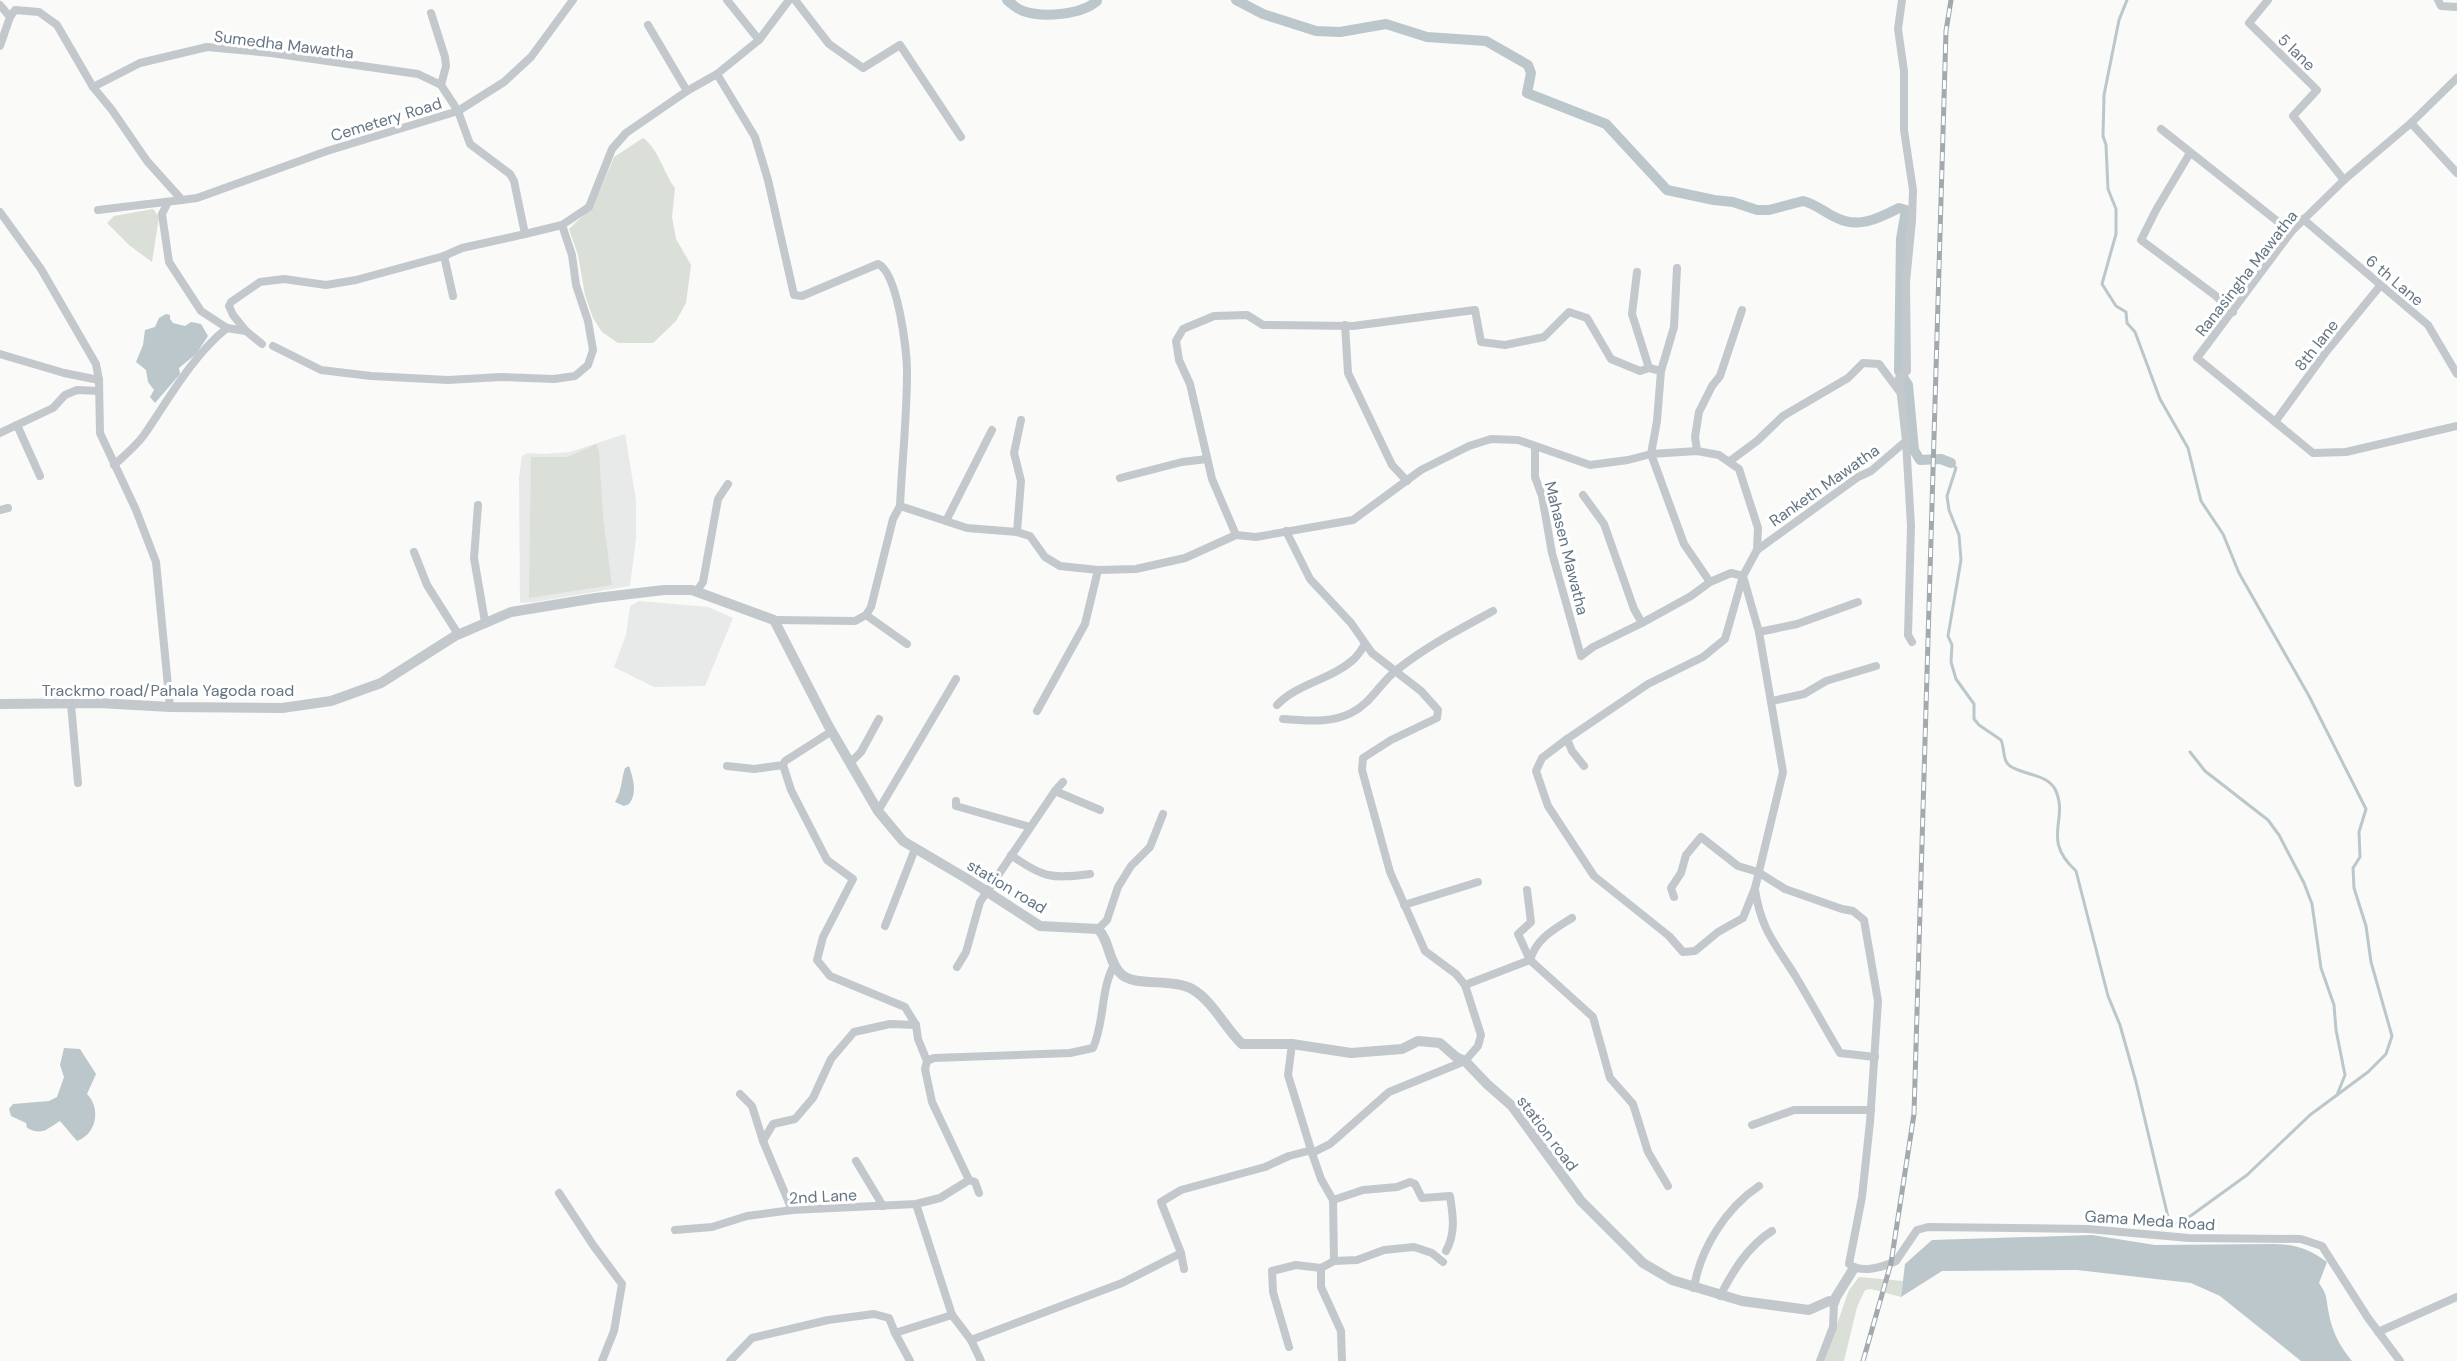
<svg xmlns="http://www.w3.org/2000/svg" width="2457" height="1361" viewBox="0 0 2457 1361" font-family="'DM Sans',sans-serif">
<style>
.built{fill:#e8e9e9}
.green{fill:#dadfd7}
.water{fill:#bbc7cb}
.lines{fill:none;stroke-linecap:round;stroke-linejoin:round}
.stream{stroke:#bbc7cb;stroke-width:3}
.canal{stroke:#bbc7cb;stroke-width:10}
.minor{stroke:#c3c8cc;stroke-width:8}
.tertiary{stroke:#c3c8cc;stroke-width:10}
.rail-casing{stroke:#a2aab0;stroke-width:5}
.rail{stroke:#fff;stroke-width:3;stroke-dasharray:9;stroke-linecap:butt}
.labels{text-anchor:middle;stroke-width:6;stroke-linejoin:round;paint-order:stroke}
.street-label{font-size:16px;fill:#657683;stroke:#fff}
</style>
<rect width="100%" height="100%" fill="#fafaf8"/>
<g class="built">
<path d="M625,434l11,66v39l-6,47 -95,16 -15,1 -1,-125 3,-22 6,-3 16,1 26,-2z"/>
<path d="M639,601l69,6 25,11 -28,68 -51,1 -40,-20 12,-32 4,-29z"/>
</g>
<g class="green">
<path d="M643,138c15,10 21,36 32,50l-3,29 4,22 15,26 -5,38 -10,18 -23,22h-35l-16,-11 -9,-14 -8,-23 -7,-40 -9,-26 25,-24 20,-48z"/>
<path d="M153,209l6,8 -7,45 -23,-17 -22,-22 7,-7z"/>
<path d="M596,444l3,7 4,66 9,68 -83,13 2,-141h37z"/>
<path d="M1859,1277l44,4 -2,16 -30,-8 -6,1 -8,17 -13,54h-20l25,-71z"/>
</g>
<g class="water">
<path d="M166,314l4,1v4l3,4 12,3 6,-4 10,2 7,12 -12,18 -17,14 1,6 -25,29 -5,-6 4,-7 -6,-8 -2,-12 -10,-8 7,-17 2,-15 10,-3 4,-9z"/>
<path d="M629,766c4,12 9,27 0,38l-5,2 -9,-4c7,-11 6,-22 10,-34z"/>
<path d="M64,1048l16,1 16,25 -9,20c14,14 10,40 -10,47l-17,-20c-13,8 -18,15 -33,7l-1,-5 -15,-7 -2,-7 4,-5 36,-3 8,-4 7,-20 -4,-12z"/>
<path d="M2092,1235l63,10 121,-1c22,1 33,5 51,18l-8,21c8,12 7,13 9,26 3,20 11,37 24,52h-51l-81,-65 -29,-13 -114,-13 -135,1 -41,26 4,-33 27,-24z"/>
</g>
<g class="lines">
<g class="stream">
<path d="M1951,463l5,5 -9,28 2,14 10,25 2,25 -13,76 4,9 -1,17 5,17 18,25v15l5,6 22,15c4,9 1,20 9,26 13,9 37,8 45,23 15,31 -15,49 21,82l32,125 12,29 16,57 32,135 10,8 69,-50 63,-60 58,-43 18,-18 6,-18 -21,-74 -5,-36 -12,-38 -1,-20 7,-11 -1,-25 7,-23 -57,-113 -70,-123 -16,-39 -22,-33 -13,-53 -28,-49 -25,-67 -8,-9 -1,-11 -10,-6 -14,-22 14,-50v-25l-8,-20 -2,-44 -3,-9 1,-41 15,-75 8,-20"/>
<path d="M2190,752l15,19 63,49 11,15 25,48 8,21 9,64 13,37 2,25 9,45 -8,20"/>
</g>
<g class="canal">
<path d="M1007,0c5,4 10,9 16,11 20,7 58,4 74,-10"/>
<path d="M1236,0l27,14 53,17 24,1 46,-8 41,13 59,4 42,24 3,8 -4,20 79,31 61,66 47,10 19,2 24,8h12l34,-9c13,3 22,12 34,17 22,11 42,0 62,-10l7,2 -5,29 -2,132 9,14 6,65 6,10 21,-1 10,4"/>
</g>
<g class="minor">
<path d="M727,0l32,40"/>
<path d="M795,0l34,44 34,24 37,-23 61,92"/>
<path d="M1902,0l-4,29 6,42v59l9,60 -1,30 -6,62 1,89 -8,7 7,63 5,85 -3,109 4,7"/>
<path d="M2268,0l-19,23 68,67 -24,26 51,64"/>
<path d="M2438,0l3,6 16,1"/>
<path d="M0,5l10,12"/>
<path d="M431,13l14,44 1,9 -5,19"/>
<path d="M648,25l39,66"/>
<path d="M0,46l10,-29 5,-7 24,2 18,13 36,62 47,-24 67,-16 64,6 147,21 23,11 17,26 46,-29 27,-25 42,-57"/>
<path d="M717,74l38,63 13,43 26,115 8,1 76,-32c20,9 29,87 29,108 0,45 -5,90 -7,134"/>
<path d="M2457,78l-46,45 -67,57 -53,52 -94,126 116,95 33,-1 111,-26"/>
<path d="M93,87l19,23 35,51 35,39 15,-2 130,-47 131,-40 12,33 40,30 4,7 11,53 37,-9 27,-18 23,-58 14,-16 61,-42 30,-17 42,-34 30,-40"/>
<path d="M2411,123l46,50"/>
<path d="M2161,129l130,103"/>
<path d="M2190,153l-34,57 -15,30 75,56 17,16"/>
<path d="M168,202l-6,12 7,48 32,49 26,17 19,3 16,13"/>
<path d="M98,210l84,-10"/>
<path d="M0,212l41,57 55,95 3,16 1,53 36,77 20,52 14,145"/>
<path d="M2303,219l125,106 29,49"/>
<path d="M444,256l9,40"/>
<path d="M1637,272l-5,42 17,54"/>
<path d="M1345,325l3,48 44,92 15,16"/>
<path d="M246,331l-13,-16 -4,-9 2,-4 29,-20 24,-3 42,6 30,-5 88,-24 18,-8 63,-14"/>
<path d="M273,346l48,24 50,6 77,4 53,-3 53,2 21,-3 13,-11 5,-15 -5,-29 -12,-36 -4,-30 -10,-30"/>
<path d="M0,354l64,19 35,7"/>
<path d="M1661,371l13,-44 3,-59"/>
<path d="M2275,422l51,-70 54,-66"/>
<path d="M17,425l23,51"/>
<path d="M0,433l53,-25 12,-13 12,-5 22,1"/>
<path d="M1697,451l-2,-14 4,-25 13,-26 8,-10 22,-66"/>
<path d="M1730,461l27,-20 26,-25 65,-38 15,-15 16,1 21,28"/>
<path d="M114,465c10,-9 22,-19 30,-30 25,-36 48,-79 83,-107"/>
<path d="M1120,478l62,-16 25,-3"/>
<path d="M1583,495l21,29 30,85 8,14"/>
<path d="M478,505l-4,53 11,64"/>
<path d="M0,510l8,-2"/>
<path d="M946,521l46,-91"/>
<path d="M1286,531l24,48 41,44 21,30 49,38 17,19 -1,8 -46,22 -28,18 -1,12 28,102 35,79 31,23 9,11 16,50 -3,11 -13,15 -76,31 -59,52 -18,9 -24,-78 4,-31"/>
<path d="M1017,532l4,-51 -7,-28 7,-33"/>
<path d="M1236,535l20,2 97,-17 68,-50 48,-24 22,-7 27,1 72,25 38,-5 23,-6 46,-3 22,4 20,14 19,59 -1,22 -14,26 16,56 24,140 -28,116 -12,30 -25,14 -23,19 -12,1 -14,-16 -75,-60 -46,-70 -12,-35 6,-13 25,-19 81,-55 55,-27 22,-18 18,-63 -12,-3 -21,9 -19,14 -49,27 -49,24 -12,9 -29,-103 -10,-57 -7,-19v-31"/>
<path d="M1757,550l101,-73 13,-6 35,-30"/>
<path d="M414,552l13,33 31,49"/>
<path d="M696,592l7,-10 15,-83 10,-15"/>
<path d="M866,615l41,29"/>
<path d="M774,620l81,1 11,-6 5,-8 22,-88 7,-13 67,22 50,4 13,4 15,21 15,9 38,4 38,-1 49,-11 51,-23 -24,-56 -22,-95 -11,-24 -3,-19 7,-12 31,-13 33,-1 16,10 90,1 122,-16 6,32 24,3 39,-8 25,-25 18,6 24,41 29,12 9,-3 12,3 -4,50 -6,33 33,90 26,38"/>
<path d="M1759,632l38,-8 61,-22"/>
<path d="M1772,701l32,-7 22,-13 50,-15"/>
<path d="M71,704l7,79"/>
<path d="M1277,705c21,-22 54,-25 77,-46 4,-4 8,-10 11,-15"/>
<path d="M1037,711l48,-87 13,-54"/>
<path d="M1283,719c22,1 47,5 68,-6 21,-10 29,-31 47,-44 29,-23 62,-40 95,-58"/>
<path d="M1567,739l5,12 12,15"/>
<path d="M850,763l11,-11 18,-33"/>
<path d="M783,765l8,25 36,70 26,19 -30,58 -6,23 13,16 75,31 11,18 2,14 9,22 -2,8 7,33 37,78 6,2 4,11"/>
<path d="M727,766l27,3 29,-4 2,-4 47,-30"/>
<path d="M1055,791l45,19"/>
<path d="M956,801v5l74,21"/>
<path d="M878,811l78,-132"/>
<path d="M1011,855c32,23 41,24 79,19"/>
<path d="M1527,890l4,32 -13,12 12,26 63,57 17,61 23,26 15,48 20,34"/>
<path d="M1755,890c7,42 20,53 41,87 15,25 29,51 44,76l35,4"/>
<path d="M1674,897l-3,-9 10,-15 5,-18 15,-18 37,29 20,6 27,17 57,20 11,2 11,9 14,81 -8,121 -8,75 -13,67c12,10 34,3 47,-3l21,-31 11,-3 160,2 101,9 112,1 21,7 46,72 32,43"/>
<path d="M1404,905l74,-23"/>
<path d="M885,926l30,-77"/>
<path d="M1098,929l9,-9 11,-33 13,-21 19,-19 13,-33"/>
<path d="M957,967l9,-15 14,-50 75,-111 8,-9"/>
<path d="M1465,985l65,-25c7,-22 23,-30 42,-42"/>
<path d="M927,1061l7,-3 136,-5 23,-5c12,-27 7,-57 21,-83"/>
<path d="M740,1094l12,12 11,35 29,69"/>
<path d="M1752,1125l42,-15h77"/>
<path d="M763,1141l10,-17 22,-5 18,-21 18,-39 23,-27 36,-8 26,1"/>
<path d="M856,1161l27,45"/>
<path d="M559,1193l34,52 29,39 -8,47 -12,30"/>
<path d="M1333,1200l1,61 -13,7v19l20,44 1,30"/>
<path d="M916,1204l36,111"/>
<path d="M675,1230l37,-3 35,-11 45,-6 124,-6 24,-6 29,-18"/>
<path d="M1334,1261l23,-1 27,-10 30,-3 18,6 11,9"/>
<path d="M1184,1269l-3,-16 -20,-51 20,-12 84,-23 24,-11 19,-5 4,2 9,26 12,21 30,-10 34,-3 13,-5 5,2 7,14 28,-2c3,19 6,37 -4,55"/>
<path d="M1694,1288c6,-39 32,-80 65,-102"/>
<path d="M1720,1296c13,-25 28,-50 52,-65"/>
<path d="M2378,1332l79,-35"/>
<path d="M895,1333l15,28"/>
<path d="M971,1340l10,21"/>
<path d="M1289,1347l-16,-55 -1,-21 24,-6 25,3"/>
<path d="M730,1361l22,-23 76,-18 46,-6 15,4 6,15 57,-18 19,25 151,-57 59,-30"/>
<path d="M1820,1361l13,-34 1,-24"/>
</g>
<path class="tertiary" d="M0,704l99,-1 71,4 112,1 49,-7 50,-18 74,-47 56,-24 85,-14 68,-8h28l82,30 54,105 50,86 25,30 66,39 71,46 58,3c12,12 10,33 23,45 13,13 51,4 71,15 21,12 33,39 50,55h50l59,9 51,-4 16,-8 22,2 16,14 9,4 22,23 25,22 69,95 62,62 29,17 70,21 67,9 20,-9 5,2 2,-6 18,-29"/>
<defs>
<path id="rail" d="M1863,1361l28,-98 23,-149 32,-1083 5,-31"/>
</defs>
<use href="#rail" class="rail-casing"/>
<use href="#rail" class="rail"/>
</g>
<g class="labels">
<g class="street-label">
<text transform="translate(284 44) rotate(7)" y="6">Sumedha Mawatha</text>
<text transform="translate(2297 52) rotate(44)" y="6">5 lane</text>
<text transform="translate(386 119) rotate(-17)" y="6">Cemetery Road</text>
<text transform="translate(2246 273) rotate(-52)" y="6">Ranasingha Mawatha</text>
<text transform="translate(2395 280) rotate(40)" y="6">6 th Lane</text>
<text transform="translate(2316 345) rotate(-52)" y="6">8th lane</text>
<text transform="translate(1824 485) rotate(-35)" y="6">Ranketh Mawatha</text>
<text transform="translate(1567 548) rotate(76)" y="6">Mahasen Mawatha</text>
<text x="168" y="696">Trackmo road/Pahala Yagoda road</text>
<text transform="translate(1007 886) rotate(31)" y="6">station road</text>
<text transform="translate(1548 1133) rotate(53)" y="6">station road</text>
<text transform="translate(823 1196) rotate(-3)" y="6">2nd Lane</text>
<text transform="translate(2150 1220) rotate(4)" y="6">Gama Meda Road</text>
</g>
</g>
</svg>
